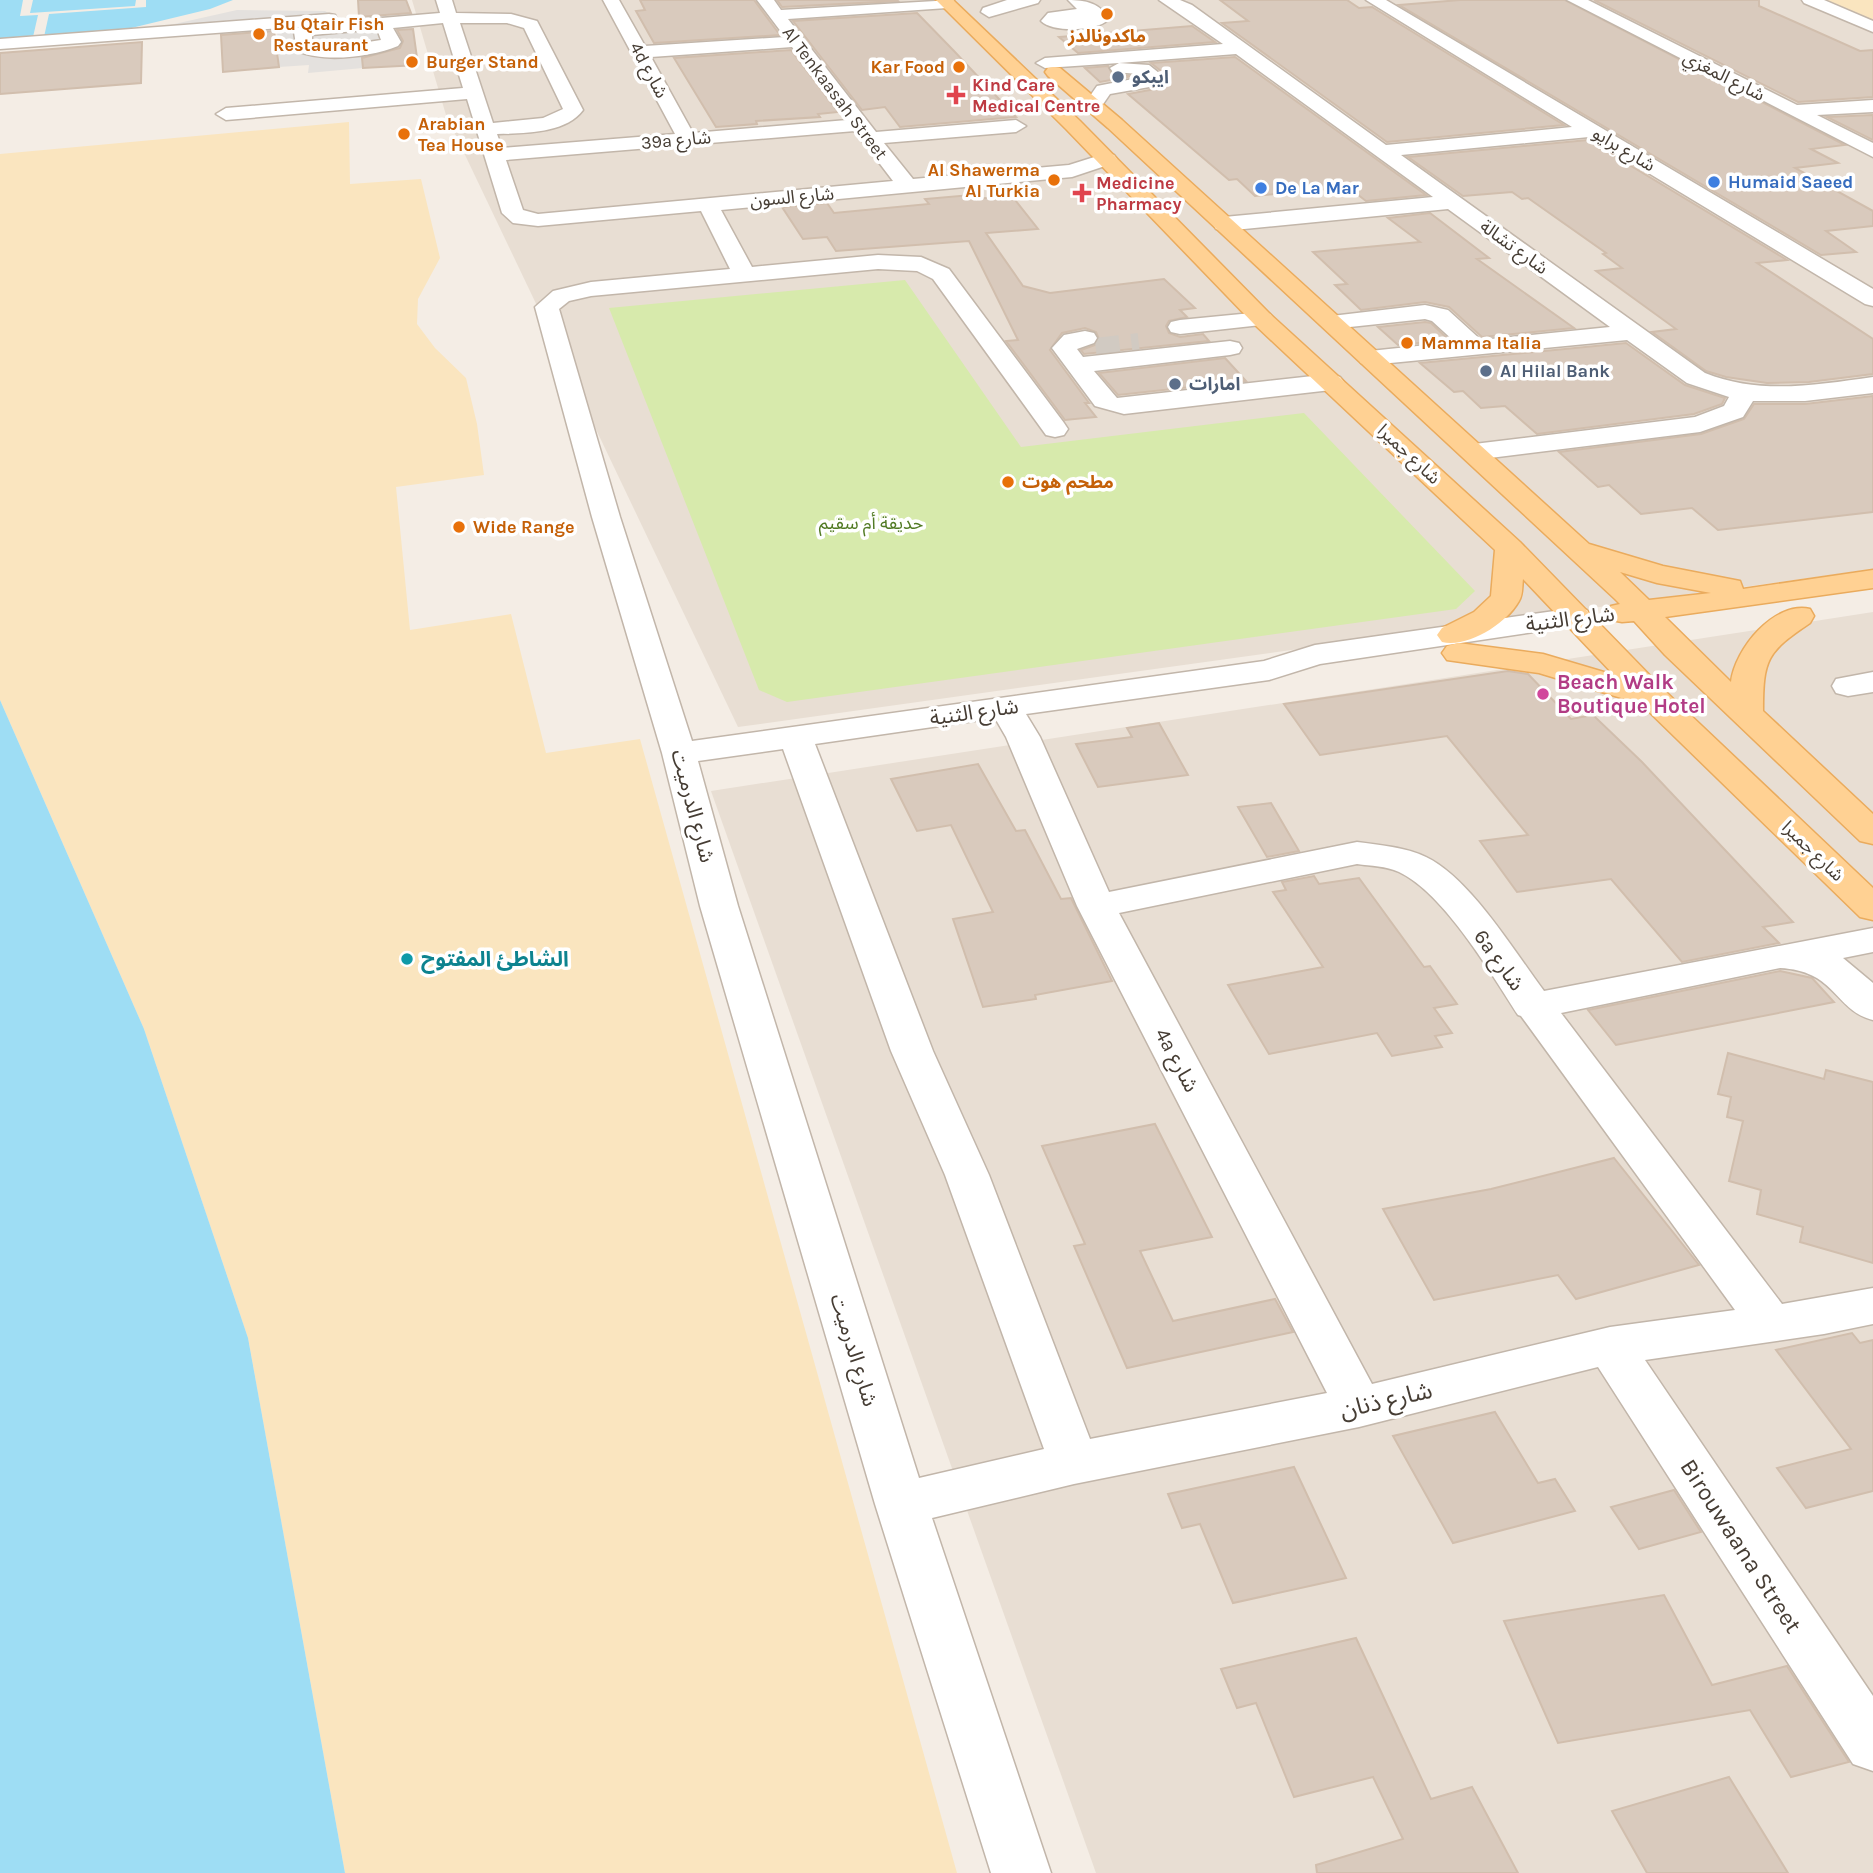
<svg xmlns="http://www.w3.org/2000/svg" width="1873" height="1873" viewBox="0 0 1873 1873" font-family="Karla,'Noto Sans Arabic',sans-serif">
<style>
.residential{fill:#e8ded3}
.green{fill:#d7eaac}
.sand{fill:#fae5bf}
.parking{fill:#e4e1de}
.water{fill:#9eddf4}
.pier{fill:#f4ede5}
.building{fill:#d9cabd;stroke:#d1bead;stroke-width:2}
.lines{fill:none;stroke-linecap:round;stroke-linejoin:round}
.minor-tunnel{stroke:#d1cac2;stroke-width:24;stroke-dasharray:24 12;stroke-linecap:butt}
.minor-casing{stroke:#c2b6aa;stroke-width:3}
.major-casing{stroke:#eaab5d;stroke-width:3}
.minor{fill:#fff;fill-rule:evenodd}
.major{fill:#ffd193;fill-rule:evenodd}
.food-dot{fill:#e8710a;stroke:#fff;stroke-width:2.5}
.service-dot{fill:#5c6f8a;stroke:#fff;stroke-width:2.5}
.health-dot{fill:#e0444e;stroke:#fff;stroke-width:2.5}
.shop-dot{fill:#3f7fe0;stroke:#fff;stroke-width:2.5}
.hotel-dot{fill:#d1479c;stroke:#fff;stroke-width:2.5}
.culture-dot{fill:#0f9aa8;stroke:#fff;stroke-width:2.5}
.labels{text-anchor:middle;stroke-width:7;stroke-linejoin:round;paint-order:stroke}
.far-food-label{font-size:18px;font-weight:bold;fill:#c56008;stroke:#fff;text-anchor:start}
.far-street-label{font-size:18px;fill:#463d34;stroke:#fff}
.far-service-label{font-size:18px;font-weight:bold;fill:#4e5e75;stroke:#fff;text-anchor:start}
.far-health-label{font-size:18px;font-weight:bold;fill:#be3a42;stroke:#fff;text-anchor:start}
.far-shop-label{font-size:18px;font-weight:bold;fill:#366cbe;stroke:#fff;text-anchor:start}
.far-park-label{font-size:18px;fill:#527b25;stroke:#fff}
.street-label{font-size:21px;fill:#463d34;stroke:#fff}
.hotel-label{font-size:21px;font-weight:bold;fill:#b23c85;stroke:#fff;text-anchor:start}
.culture-label{font-size:21px;font-weight:bold;fill:#0d838f;stroke:#fff;text-anchor:start}
.near-street-label{font-size:24px;fill:#463d34;stroke:#fff}
</style>
<rect width="100%" height="100%" fill="#f4ede5"/>
<g class="residential">
<path d="M412,0h1461v569l-1135,158 -292,-612z"/>
<path d="M1873,612v1261h-777l-385,-1082z"/>
</g>
<path class="green" d="M905,280l116,167 283,-34 171,178 -19,18 -669,93 -28,-12 -150,-382z"/>
<g class="sand">
<path d="M1826,0h47v21z"/>
<path d="M349,122l1,62 71,-5 19,79 -22,41 -1,25 18,24 31,30 11,46 7,51 -88,12 14,143 101,-16 35,139 94,-14 317,1134h-612l-97,-535 -104,-309 -144,-329v-546z"/>
</g>
<g class="parking">
<path d="M237,10l88,1 8,5 -181,13z"/>
<path d="M410,14l5,32 -53,3 1,19 -55,5 1,-8 -30,2 -2,-38 3,-5z"/>
</g>
<g class="water">
<path d="M0,0h233l-23,9 -87,21 -123,10z"/>
<path d="M0,700l144,329 104,309 97,535h-345z"/>
</g>
<path class="pier" d="M23,0h10l-3,13 105,-7 1,-6h10v7l-97,7 -5,23h-11l5,-22 -18,1z"/>
<g class="building">
<path d="M358,0h48l5,13 -52,4z"/>
<path d="M640,0h114l26,35 -126,8 -18,-32 9,-1z"/>
<path d="M777,0h120l1,1 -116,6z"/>
<path d="M1220,0h127l12,8 13,-1 192,118 -177,17 -165,-119 26,-2z"/>
<path d="M1460,0h105l280,145 -34,4 27,14 -43,5 78,43v15l-47,5 30,21 -35,3 -422,-250z"/>
<path d="M1594,0h165v6l101,45 13,-1v47l-75,5z"/>
<path d="M917,13l37,38 62,66 -116,10 -15,-20 -23,3 -69,-89z"/>
<path d="M1192,26l23,16 -137,11 -19,-16z"/>
<path d="M413,29l5,36 -55,3 -1,-10 38,-10 3,-7 -6,-11z"/>
<path d="M274,31l5,36 -56,5 -2,-37z"/>
<path d="M142,42l-1,41 -141,11v-41z"/>
<path d="M791,50l47,62 -20,2 2,3 -64,4 1,3 -41,3 -42,-69z"/>
<path d="M1235,57l191,138 -60,6 -18,-14 -93,9 -18,-17 -8,1 -101,-86 27,-5 11,-10v-4l-15,-12z"/>
<path d="M1108,66l5,9 20,1 -33,6 -15,-14z"/>
<path d="M1873,115v25l-46,-23z"/>
<path d="M1588,140l199,120 -30,3 116,76v35l-64,8 -42,1 -41,-6 -20,-6 -54,-39 24,-3 -80,-58 26,-3 -19,-14 3,-1 -78,-55 -6,1 -10,-7 -49,4 -55,-39z"/>
<path d="M971,195l3,4 38,-3 26,33 -52,4 37,53 27,7 114,-14 31,29 -15,2 7,7 -18,4 -3,5 3,7 11,4 23,-3 6,7 -125,13 -3,-4 14,-5 4,-6 -3,-7 -11,-4 -23,5 -12,17 39,53h-4l11,14 -31,3 -59,-79 12,-1 -49,-99 -133,10 -9,-14 -24,2 -21,-32 45,-4 7,10 95,-9 -4,-5z"/>
<path d="M1430,213l59,45 -12,1 97,69 -92,9 -33,-30 -24,-5 -64,8 -26,-25 12,-1 -34,-32 107,-10 -32,-24z"/>
<path d="M1425,322l6,1 18,17 -51,5 -20,-18z"/>
<path d="M1626,343l59,42 40,13 -3,6 -28,10 -157,20 -32,-28 -24,2 -18,-17 -9,1 -34,-29z"/>
<path d="M1225,358l21,23 -128,14 -19,-22z"/>
<path d="M1873,396v116l-155,18 -26,-22 -51,6 -32,-29 -11,2 -39,-35 142,-18 43,-15 10,-15h51z"/>
<path d="M1508,671l20,3 43,45 22,-4 49,47 151,160 -30,5 16,16 -97,19 -71,-83 -94,13 -37,-51 48,-6 -81,-99 -127,19 -36,-51z"/>
<path d="M1159,723l29,52 -90,12 -22,-43 56,-7 -5,-9z"/>
<path d="M978,764l38,67 9,-1 36,69 10,-1 41,83 -77,14 1,4 -53,8 -30,-88 40,-7 -42,-87 -34,6 -26,-52z"/>
<path d="M1271,803l28,48 -32,6 -29,-50z"/>
<path d="M1314,876l5,8 40,-6 65,89 6,-1 27,38 -23,4 18,25 -17,3 7,11 -50,9 -15,-23 -108,21 -41,-69 95,-18 -50,-75 13,-2 -4,-8z"/>
<path d="M1780,971l32,7 22,24 -218,43 -28,-35z"/>
<path d="M1728,1053l96,26 2,-9 47,12v181l-73,-21 3,-15 -46,-13 4,-24 -32,-9 14,-60 -16,-4 4,-20 -13,-3z"/>
<path d="M1155,1124l57,113 -72,14 33,70 102,-22 18,33 -166,36 -53,-122 11,-2 -43,-98z"/>
<path d="M1614,1158l85,107 -123,34 -18,-24 -124,25 -51,-91 108,-20z"/>
<path d="M1852,1333l8,10 13,-3v151l-67,17 -29,-40 74,-19 -75,-99z"/>
<path d="M1495,1412l43,71 17,-4 20,32 -122,32 -60,-107z"/>
<path d="M1294,1467l52,111 -113,25 -33,-79 -18,4 -14,-34z"/>
<path d="M1674,1490l27,42 -62,17 -28,-42z"/>
<path d="M1664,1595l48,90 75,-19 62,96 -58,15 -41,-67 -192,33 -54,-122z"/>
<path d="M1356,1638l75,161 41,-12 46,86h-201l-1,-8 87,-26 -30,-62 -79,20 -38,-94 -19,5 -16,-39z"/>
<path d="M1729,1777l59,96h-141l-35,-62z"/>
</g>
<g class="lines">
<path class="minor-tunnel" d="M1096,350l43,-5"/>
<defs>
<g id="minor">
<path d="M436,0h16l4,13 55,1 26,7 46,89c-18,24 -59,23 -86,24l5,14 173,-14 -72,-134h16l26,46 140,-9 -28,-37h17l7,10 172,-10 2,3 -2,3 -6,2 -159,11 88,113 140,-12 10,6 -10,6 -132,11 29,36 156,-14 38,-12 7,2 3,4 -3,4 -42,14 -351,33 31,57 126,-12 43,2 28,12 115,154 4,6 -4,6 -9,2 -9,-2 -113,-156 -16,-8 -39,-2 -287,27 -22,5 -10,8 61,208 72,224 572,-80 51,-16 261,-37 11,2 4,7 -4,7 -267,40 -51,16 -243,34 14,23 69,155 248,-50c23,3 48,5 69,15 44,21 88,94 118,134l329,-63v24l-30,6 30,25v37c-39,-10 -36,-49 -93,-52l-219,45 221,291 91,-16v36l-49,10 -179,26 228,336v75l-20,-7 -255,-397 -239,60 -285,57 -142,34 119,355h-60l-116,-369 -175,-598 -38,-153 -70,-236 -57,-210 18,-16 38,-9 139,-13 -29,-58 -163,15 -25,-3 -11,-10 -35,-114 -241,21 -10,-6 10,-6 237,-20 -20,-65 -50,5 8,14 -3,4c-27,11 -74,17 -101,5l-3,-19 3,-4 11,-2 -308,23v-10l329,-25 6,1 2,4 -2,3 105,-9zM460,23h47l17,5 39,81 -20,9 -50,5zM377,29l4,11 -39,6 -30,-2v-9zM792,47l55,73 -154,13 -42,-76zM855,131l38,50 -355,33 -15,-4 -17,-50zM995,718l11,19 71,169 250,487 -237,46 -101,-264 -56,-124 -118,-307zM783,749l108,302 54,124 99,274 -125,29 -181,-572 -40,-145zM1357,864c14,2 29,2 42,8 45,21 93,103 119,143l3,1 214,294 -125,17 -238,57 -253,-471z"/>
<path d="M1007,0h33l-2,3 -49,14 -8,-5 2,-4z"/>
<path d="M1068,0c17,0 34,3 40,20 -11,11 -55,13 -67,1l7,-8 29,-4z"/>
<path d="M1159,0h21l12,5 194,140 186,-18 -206,-127h20l487,289v17l-8,-2 -276,-167 -188,18 304,218c55,22 110,12 168,4v16l-68,8h-52l-10,16 -43,15 -226,28 -10,-2 -4,-6 4,-6 10,-2 221,-27 29,-11 5,-9 -42,-14 -60,-43 -257,25 -9,-2 -3,-5 3,-5 9,-2 85,-9 -23,-21 -7,-2 -94,10 -8,-2 -4,-5 4,-5 102,-12 23,5 33,30 129,-13 -162,-118 -224,22 -8,-2 -3,-5 3,-5 8,-2 209,-20 -197,-143 -117,9 30,2 15,12 -9,9 -45,8 -11,16 -7,2 -9,-6 14,-20 46,-9 -4,-3 -26,-2 -3,-4 9,-5 -74,5 -9,-5 9,-5 178,-14z"/>
<path d="M1567,0h21l209,105 76,-5v12l-56,3 56,28v14z"/>
<path d="M1802,0h22l49,21v11l-69,-29z"/>
<path d="M1262,312l8,2 4,5 -4,5 -90,10 -9,-2 -3,-5 3,-5 9,-2z"/>
<path d="M1085,331l9,2 3,5 -3,5 -17,6 6,8 147,-16 9,2 3,5 -3,5 -9,2 -136,16 23,27 214,-24 9,3 4,5 -4,5 -9,3 -207,24 -29,-8 -43,-58 12,-13z"/>
<path d="M1873,672v20l-25,4 -12,-3 -4,-7 4,-7z"/>
</g>
<g id="major">
<path d="M936,0h17l127,121 190,193 250,228 145,149 208,197v32l-13,-3 -219,-213 -102,-31 -92,-13 -5,-7 5,-7 11,-3 85,11 71,21 -91,-96c-1,7 0,16 -4,22 -13,23 -51,47 -77,41l-5,-7 5,-7 32,-16 17,-16 4,-46 -241,-226 -188,-195z"/>
<path d="M1054,67l6,1 62,52 467,424 74,22 77,15 3,8 130,-19v18l-208,29 66,65c4,-33 43,-81 79,-73l4,7 -4,7c-43,29 -47,36 -47,88l110,103v30l-13,-3 -195,-186 -31,-34 -12,1 -11,-2 -4,-7 4,-7 9,-2 -5,-5 -507,-471 -60,-52 -3,-4 3,-4zM1620,572l37,11 54,10 -62,7z"/>
</g>
</defs>
<use href="#minor" class="minor-casing"/>
<use href="#major" class="major-casing"/>
<use href="#minor" class="minor"/>
<use href="#major" class="major"/>
</g>
<g class="food-dot">
<circle cx="1107" cy="14" r="7"/>
<circle cx="259" cy="34" r="7"/>
<circle cx="412" cy="62" r="7"/>
<circle cx="959" cy="67" r="7"/>
<circle cx="404" cy="134" r="7"/>
<circle cx="1054" cy="180" r="7"/>
<circle cx="1407" cy="343" r="7"/>
<circle cx="1008" cy="482" r="7"/>
<circle cx="459" cy="527" r="7"/>
</g>
<g class="service-dot">
<circle cx="1118" cy="77" r="7"/>
<circle cx="1486" cy="371" r="7"/>
<circle cx="1175" cy="384" r="7"/>
</g>
<g class="health-dot">
<path d="M952.5 84.5h7v7h7v7h-7v7h-7v-7h-7v-7h7z"/>
<path d="M1078.5 182.5h7v7h7v7h-7v7h-7v-7h-7v-7h7z"/>
</g>
<g class="shop-dot">
<circle cx="1714" cy="182" r="7"/>
<circle cx="1261" cy="188" r="7"/>
</g>
<circle class="hotel-dot" cx="1543" cy="694" r="7"/>
<circle class="culture-dot" cx="407" cy="959" r="7"/>
<g class="labels">
<g class="far-food-label">
<text x="273" y="30">Bu Qtair Fish<tspan x="273" dy="21">Restaurant</tspan></text>
<text x="1107" y="42" text-anchor="middle">ماكدونالدز</text>
<text x="426" y="68">Burger Stand</text>
<text x="945" y="73" text-anchor="end">Kar Food</text>
<text x="418" y="130">Arabian<tspan x="418" dy="21">Tea House</tspan></text>
<text x="1040" y="176" text-anchor="end">Al Shawerma<tspan x="1040" dy="21">Al Turkia</tspan></text>
<text x="1421" y="349">Mamma Italia</text>
<text x="1022" y="488">مطحم هوت</text>
<text x="473" y="533">Wide Range</text>
</g>
<g class="far-street-label">
<text transform="translate(649 70) rotate(62)" y="6">4d شارع</text>
<text transform="translate(1724 76) rotate(27)" y="6">شارع المغزي</text>
<text transform="translate(835 93) rotate(53)" y="6">Al Tenkaasah Street</text>
<text transform="translate(676 140) rotate(-5)" y="6">39a شارع</text>
<text transform="translate(1624 149) rotate(31)" y="6">شارع برايو</text>
<text transform="translate(792 197) rotate(-5)" y="6">شارع السون</text>
<text transform="translate(1514 247) rotate(36)" y="6">شارع تشالة</text>
<text transform="translate(1409 454) rotate(43)" y="6">شارع جميرا</text>
<text transform="translate(1813 851) rotate(44)" y="6">شارع جميرا</text>
</g>
<g class="far-service-label">
<text x="1132" y="83">ايبكو</text>
<text x="1500" y="377">Al Hilal Bank</text>
<text x="1189" y="390">امارات</text>
</g>
<g class="far-health-label">
<text x="972" y="91">Kind Care<tspan x="972" dy="21">Medical Centre</tspan></text>
<text x="1096" y="189">Medicine<tspan x="1096" dy="21">Pharmacy</tspan></text>
</g>
<g class="far-shop-label">
<text x="1728" y="188">Humaid Saeed</text>
<text x="1275" y="194">De La Mar</text>
</g>
<g class="far-park-label">
<text x="871" y="529">حديقة أم سقيم</text>
</g>
<g class="street-label">
<text transform="translate(1570 619) rotate(-7)" y="7">شارع الثنية</text>
<text transform="translate(974 712) rotate(-8)" y="7">شارع الثنية</text>
<text transform="translate(693 806) rotate(75)" y="7">شارع الدرميت</text>
<text transform="translate(1499 960) rotate(54)" y="7">6a شارع</text>
<text transform="translate(1177 1060) rotate(62)" y="7">4a شارع</text>
<text transform="translate(854 1350) rotate(73)" y="7">شارع الدرميت</text>
</g>
<g class="hotel-label">
<text x="1557" y="689">Beach Walk<tspan x="1557" dy="24">Boutique Hotel</tspan></text>
</g>
<g class="culture-label">
<text x="421" y="966">الشاطئ المفتوح</text>
</g>
<g class="near-street-label">
<text transform="translate(1386 1400) rotate(-13)" y="8">شارع ذنان</text>
<text transform="translate(1741 1546) rotate(57)" y="8">Birouwaana Street</text>
</g>
</g>
</svg>
